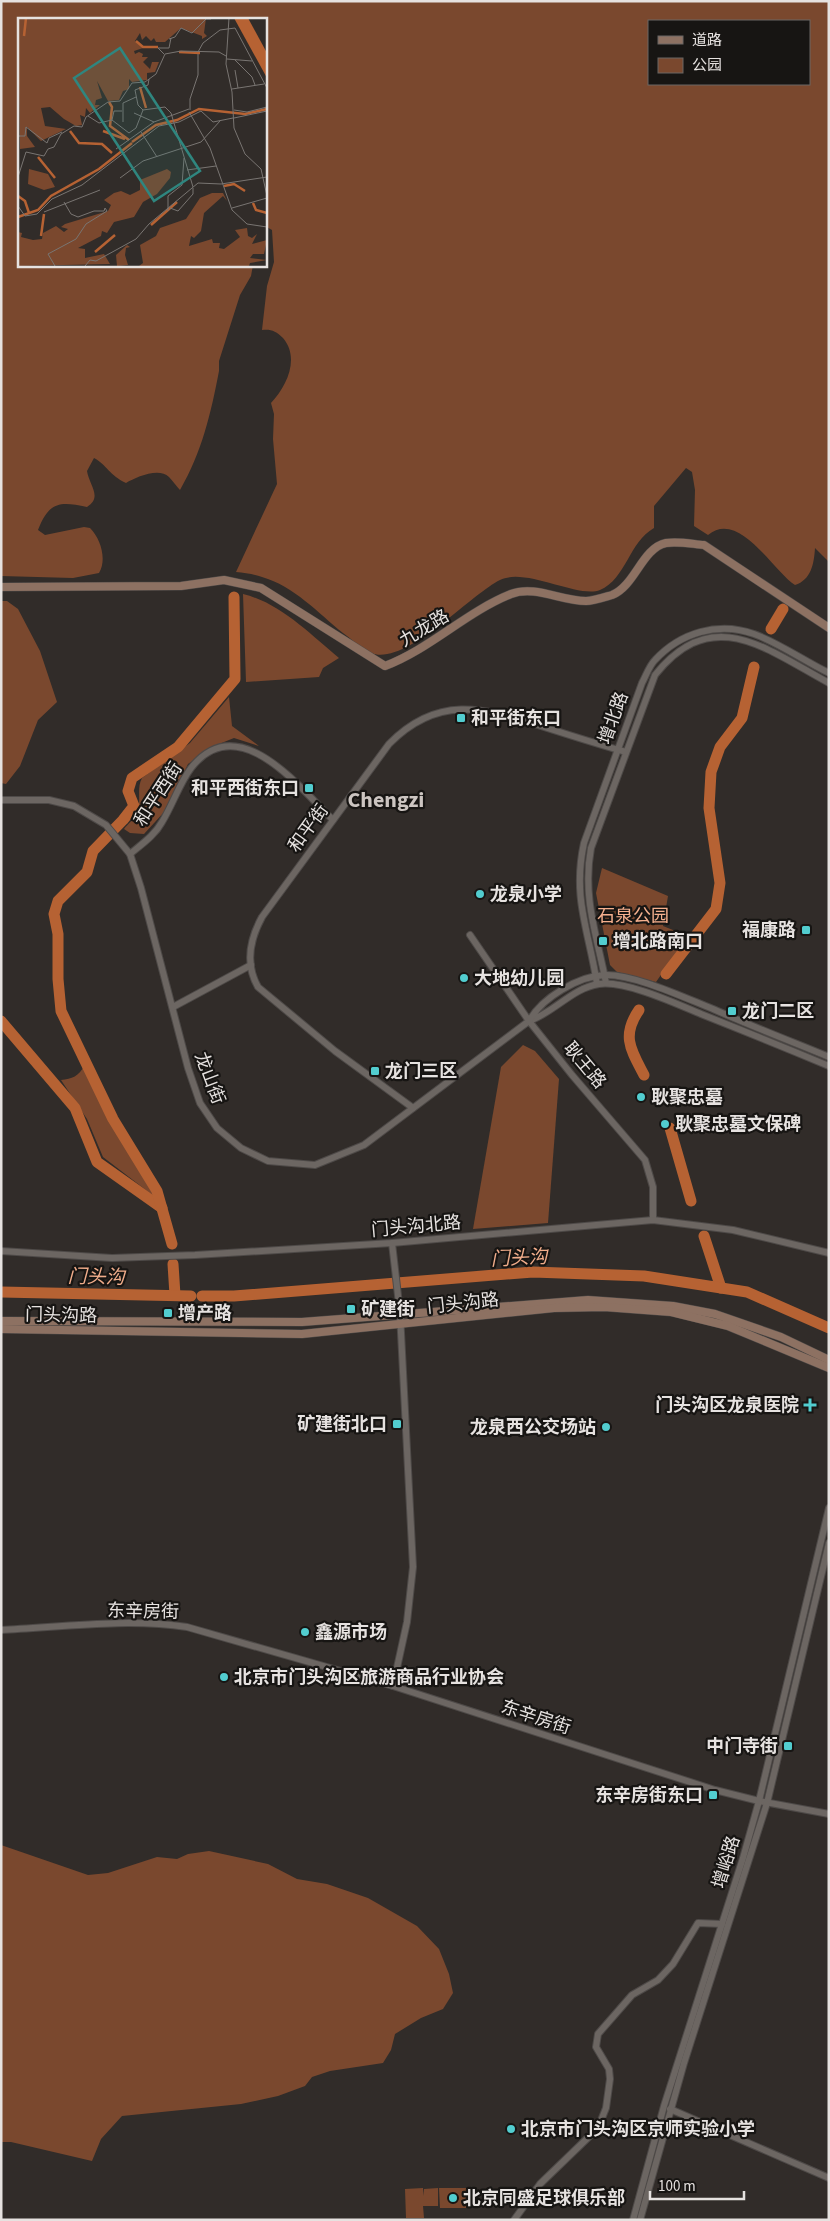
<svg xmlns="http://www.w3.org/2000/svg" width="830" height="2221" viewBox="0 0 830 2221" font-family="'Source Sans 3','Noto Sans SC',sans-serif">
<style>
.green{fill:#7a482e;fill-rule:evenodd}
.lines{fill:none;stroke-linecap:round;stroke-linejoin:round}
.river{stroke:#b66233;stroke-width:11}
.tertiary-casing{stroke:#4e4a48;stroke-width:8}
.secondary-casing{stroke:#4e4a48;stroke-width:9}
.tertiary{stroke:#6c6662;stroke-width:6}
.secondary{stroke:#8d7162;stroke-width:8}
.poi-dot{fill:#52cdcf;stroke:#171513;stroke-width:2}
.labels{text-anchor:middle;stroke-width:4.5;stroke-linejoin:round;paint-order:stroke}
.street-label{font-size:18px;fill:#e6e2e0;stroke:#171513}
.poi-label{font-size:18px;font-weight:bold;fill:#e6e2e0;stroke:#171513;text-anchor:start}
.park-label{font-size:18px;fill:#f5b08e;stroke:#171513}
.water-label{font-size:19px;font-style:italic;fill:#f1ad8b;stroke:#171513}
.district-label{font-size:22px;font-weight:bold;fill:#ccc5c1;stroke:#171513}
.inset-river{fill:none;stroke:#b66233;stroke-width:2.5}
.inset-road{fill:none;stroke:#797572;stroke-width:1}
.view{fill:#2f867f;fill-opacity:0.15;stroke:#2f867f;stroke-width:2.5}
.inset-edge{fill:none;stroke:#e6e2e0;stroke-width:2.5}
</style>
<rect width="100%" height="100%" fill="#312c29"/>
<g class="green">
<path d="M1,1h828v561l-14,-14c-1,16 -4,32 -20,37 -22,-14 -56,-76 -87,-50l-14,-9 1,-36 -3,-18 -6,-4 -32,38v22c-25,14 -28,51 -54,62 -21,9 -75,-23 -100,-10 -29,14 -95,87 -129,73 -11,-4 -19,-14 -28,-20 -25,-20 -49,-47 -81,-56 -8,-3 -17,-4 -26,-5l41,-88 -4,-45 1,-25 -3,-11c16,-17 29,-45 12,-65 -7,-7 -12,-9 -21,-8l5,-44 7,-24 -2,-32 -7,-4v-207h-246v246h234l-2,11 -11,19 -21,66v10c-8,42 -17,81 -39,119 -4,-4 -7,-9 -11,-13 -10,-10 -33,0 -43,6 -17,-8 -19,-18 -32,-25l-7,13c2,14 16,26 0,36 -28,-6 -38,-5 -49,23l7,5 39,-8 6,1c11,11 17,32 9,45l-26,5 -72,-2zM649,21h160v63h-160z"/>
<path d="M243,594c37,9 67,40 96,64l-16,10 -4,9 -73,5z"/>
<path d="M1,601h6l11,8 22,42 17,51 -19,18 -18,46 -14,18 -5,-1z"/>
<path d="M229,697l3,29 27,20 -25,-8 -20,8 -26,18 -22,46 -22,24 -14,-1 -6,-4c4,-5 10,-10 13,-16 5,-11 -1,-24 5,-35l48,-35z"/>
<path d="M602,868l66,28 -5,30 25,10 -32,46 -39,-10 -7,-7 -14,-72z"/>
<path d="M523,1045l12,6 24,28 -11,144 -75,6 28,-162z"/>
<path d="M84,1066l30,62 41,69 -52,-40 -16,-38 -26,-39c11,-1 18,-4 23,-14z"/>
<path d="M1,1845l87,30 20,-2 49,-16 20,2 11,-5 21,-3 59,13 29,15 30,5 41,14 49,28 22,23 10,25 4,19 -10,16 -22,9 -26,16 -4,16 -8,13 -53,8 -18,6 -7,9 -27,10 -37,8 -119,12 -21,23 -9,22 -81,-19h-10z"/>
<path d="M423,2188v8l1,-7 14,-1v18h-15l1,12h-18l-1,-29z"/>
<path d="M439,2188h27v20h-26z"/>
</g>
<g class="lines">
<g class="river">
<path d="M771,629l12,-20"/>
<path d="M666,974l50,-65 4,-26 -11,-75 2,-36 9,-25 22,-29 12,-51"/>
<path d="M639,1010c-18,26 -8,40 5,65"/>
<path d="M1,1021l74,87 22,54 65,46"/>
<path d="M670,1128l21,73"/>
<path d="M704,1236l17,52"/>
<path d="M172,1244l-15,-53 -44,-72 -52,-108 -3,-32v-45l-4,-20 4,-13 29,-29 6,-21 30,-31 11,-14 -6,-15 4,-13 46,-31 57,-68 -1,-82"/>
<path d="M173,1264l2,31"/>
<path d="M1,1292l190,4"/>
<path d="M202,1296h32l299,-24 111,4 103,16 82,36"/>
</g>
<defs>
<g id="tertiary">
<path d="M1,800h48l25,6 32,19 24,29 11,34 47,180 12,35 17,25 24,20 27,13 47,4 49,-20 165,-124c26,-9 43,-33 70,-37 26,-4 78,20 102,30 43,17 85,34 128,52"/>
<path d="M130,854c12,-10 25,-19 32,-32 11,-18 17,-38 29,-54 47,-60 108,19 142,52"/>
<path d="M470,935l59,86 43,54 73,85 8,27v33"/>
<path d="M606,983c-9,-47 -24,-86 -15,-135l64,-173c57,-72 111,-26 174,8"/>
<path d="M597,984c-8,-53 -25,-86 -13,-141l58,-160c4,-7 7,-17 13,-23 25,-27 63,-39 99,-26 25,9 50,27 75,39"/>
<path d="M173,1007l78,-42"/>
<path d="M529,1021c13,-23 49,-45 76,-46 29,-1 80,23 108,34 38,17 77,32 116,48"/>
<path d="M413,1108l-78,-57 -77,-64c-13,-23 -8,-48 4,-70l127,-173c48,-49 93,-37 152,-18 28,9 56,18 85,26"/>
<path d="M392,1243l8,70 13,254 -6,55 -14,64"/>
<path d="M1,1251l111,7 83,-3 197,-12 261,-23 80,10 96,23"/>
<path d="M1,1630c62,-3 125,-12 186,-3l206,59 322,104 44,11 70,13"/>
<path d="M670,2109l159,69"/>
<path d="M514,2220l26,-36 58,-56 8,-20 4,-29 -1,-10 -13,-22 2,-13 34,-39 26,-15 15,-16 25,-41 24,1"/>
<path d="M633,2220l31,-114 79,-248 16,-57 70,-293"/>
<path d="M640,2220l44,-157 83,-260 62,-260"/>
</g>
<g id="secondary">
<path d="M1,587l180,-1 43,-6 37,8 124,78c45,-17 81,-54 126,-72 24,-9 50,7 75,7 7,0 19,-4 26,-6 23,-9 30,-47 54,-52 12,-2 26,1 38,2l125,83"/>
<path d="M1,1321l301,1 286,-22 85,6 42,8 66,23 48,23"/>
<path d="M1,1329l301,5 252,-26 50,-1 67,5 57,14 101,42"/>
</g>
</defs>
<use href="#tertiary" class="tertiary-casing"/>
<use href="#secondary" class="secondary-casing"/>
<use href="#tertiary" class="tertiary"/>
<use href="#secondary" class="secondary"/>
</g>
<g class="poi-dot">
<rect x="456" y="713" width="10" height="10" rx="2.5"/>
<rect x="304" y="783" width="10" height="10" rx="2.5"/>
<circle cx="480" cy="894" r="5"/>
<rect x="801" y="925" width="10" height="10" rx="2.5"/>
<rect x="598" y="936" width="10" height="10" rx="2.5"/>
<circle cx="464" cy="978" r="5"/>
<rect x="727" y="1006" width="10" height="10" rx="2.5"/>
<rect x="370" y="1066" width="10" height="10" rx="2.5"/>
<circle cx="641" cy="1097" r="5"/>
<circle cx="665" cy="1124" r="5"/>
<rect x="346" y="1304" width="10" height="10" rx="2.5"/>
<rect x="163" y="1308" width="10" height="10" rx="2.5"/>
<path d="M807.5 1397.5h5v5h5v5h-5v5h-5v-5h-5v-5h5z"/>
<rect x="392" y="1419" width="10" height="10" rx="2.5"/>
<circle cx="606" cy="1427" r="5"/>
<circle cx="305" cy="1632" r="5"/>
<circle cx="224" cy="1677" r="5"/>
<rect x="783" y="1741" width="10" height="10" rx="2.5"/>
<rect x="708" y="1790" width="10" height="10" rx="2.5"/>
<circle cx="511" cy="2129" r="5"/>
<circle cx="453" cy="2198" r="5"/>
</g>
<g class="labels">
<g class="street-label">
<text transform="translate(424 628) rotate(-31)" y="6">九龙路</text>
<text transform="translate(613 718) rotate(-70)" y="6">增北路</text>
<text transform="translate(158 794) rotate(-57)" y="6">和平西街</text>
<text transform="translate(308 828) rotate(-54)" y="6">和平街</text>
<text transform="translate(585 1065) rotate(50)" y="6">耿王路</text>
<text transform="translate(210 1078) rotate(69)" y="6">龙山街</text>
<text transform="translate(416 1226) rotate(-5)" y="6">门头沟北路</text>
<text transform="translate(463 1303) rotate(-6)" y="6">门头沟路</text>
<text transform="translate(61 1315) rotate(1)" y="6">门头沟路</text>
<text transform="translate(143 1611) rotate(1)" y="6">东辛房街</text>
<text transform="translate(536 1717) rotate(18)" y="6">东辛房街</text>
<text transform="translate(726 1862) rotate(-73)" y="6">增峪路</text>
</g>
<g class="poi-label">
<text x="471" y="724">和平街东口</text>
<text x="299" y="794" text-anchor="end">和平西街东口</text>
<text x="490" y="900">龙泉小学</text>
<text x="796" y="936" text-anchor="end">福康路</text>
<text x="613" y="947">增北路南口</text>
<text x="474" y="984">大地幼儿园</text>
<text x="742" y="1017">龙门二区</text>
<text x="385" y="1077">龙门三区</text>
<text x="651" y="1103">耿聚忠墓</text>
<text x="675" y="1130">耿聚忠墓文保碑</text>
<text x="361" y="1315">矿建街</text>
<text x="178" y="1319">增产路</text>
<text x="799" y="1411" text-anchor="end">门头沟区龙泉医院</text>
<text x="387" y="1430" text-anchor="end">矿建街北口</text>
<text x="596" y="1433" text-anchor="end">龙泉西公交场站</text>
<text x="315" y="1638">鑫源市场</text>
<text x="234" y="1683">北京市门头沟区旅游商品行业协会</text>
<text x="778" y="1752" text-anchor="end">中门寺街</text>
<text x="703" y="1801" text-anchor="end">东辛房街东口</text>
<text x="521" y="2135">北京市门头沟区京师实验小学</text>
<text x="463" y="2204">北京同盛足球俱乐部</text>
</g>
<g class="park-label">
<text x="633" y="922">石泉公园</text>
</g>
<g class="water-label">
<text transform="translate(519 1257) rotate(-3)" y="7">门头沟</text>
<text transform="translate(96 1276) rotate(1)" y="7">门头沟</text>
</g>
<g class="district-label">
<text x="386" y="807">Chengzi</text>
</g>
</g>
<g transform="translate(18 18)">
<rect width="249" height="249" fill="#312c29"/>
<path d="M0,0h188l-2,15 3,3 -5,3v-3l-21,-8 -16,14h-9l-2,-4 -3,3 -5,-5 -4,4 -2,-7 -5,8 8,7 -9,3 1,3 4,-2 4,2 -1,3h6l-5,5 7,7 2,-7h7l-4,10 -8,1v7l-15,2 -3,-3v10l-6,2 -4,9 -11,1 -11,-20 5,17 -6,2 -1,5h5l-10,8 -4,-5 -1,9 -5,-2 2,10 -6,1 -12,-7 -14,-12 -9,1 4,18 21,3 -25,12 -14,-14v9l8,11 -15,2zM11,151l19,5 7,13 -11,3 -16,-6zM149,151l4,3 -1,6 -13,16 -14,8 -9,15 -20,5 -7,11 -5,-2 -1,5 -23,12 7,1v9l19,-4 6,10 -92,2v-34l4,1 -1,4 12,3 9,-1 1,-6 13,-7 8,6 4,-3 -7,-2 4,-3 43,-13 3,-6 -7,-5 10,-7 7,-2 9,4 10,-5v-10zM194,175h11l4,8 -4,-5 -19,17 -3,18 -7,7 -3,-2 -2,10 23,-7 1,4h7l-1,5 5,1 16,-12 -5,-7 12,-2 1,8 4,2 5,-4 -5,10 15,-4 -3,14h-11l-3,4 17,2 -17,3 -1,3h-110l4,-3 -3,-18 16,-9 4,-8 26,-9 14,-21zM109,227l3,2 -4,1 -1,7 3,10 -11,1 -1,-11z" fill="#7a482e"/>
<path d="M216,0h14l19,35v25z" fill="#b66233"/>
<path class="inset-river" d="M6,18l2,-18M118,23l7,6h15M161,34l21,1M122,69l6,21M91,84l3,5 -2,19 19,14M52,113l9,12 23,1 10,9M85,113l22,8M114,124l24,-17 21,-5 22,-11 46,5 22,-5M20,139l17,21M206,168l10,-2 11,7M0,178l7,5 4,12M235,185l3,7 11,3M0,199l20,-7 13,-14 48,-27 33,-26M133,207l26,-23M23,218l3,-22M77,234l20,-17"/>
<path class="inset-road" d="M211,0l-3,46 6,28 2,36 11,26 16,15 6,27M151,21l6,-2 6,-9 11,5 14,-14h5M180,34l5,-9 17,-13 15,-2 32,60M146,36l-6,-6h11l2,-10M209,41l25,2M217,42l17,17 3,8M217,52l3,18M214,71l32,-5M125,92l-5,-5 -3,-15 13,-5 1,-6M172,92v-11l8,-24v-21M216,92l13,2 20,-5M171,94l21,36 22,62 15,14 20,3M116,95l20,9M70,98l11,7 13,-3 17,13 7,-5 7,-18 22,-3 6,6 22,74M216,100l33,-7M94,102l2,-9h8M105,104v-19l13,-6M123,114l16,25M0,118h7l1,-9 21,16 2,-5 13,-6M98,131l38,-27 35,-13M169,152l29,-4M0,159l8,-25 18,4 4,-7 6,-2 7,-13 13,-8 8,1 4,-10 22,-15 12,-1 12,-18 13,-1 11,-8 9,-20 16,-3 38,1 7,4M102,160l23,-17 58,-19 19,-21M0,188l7,10 12,-2 15,-15 30,-14 77,-59 20,-4 22,-11 12,11 20,-4M152,190l8,3 15,-17v-6M214,190l35,-10M150,193v-15l14,-11 2,-27M26,194l56,-22M131,206l49,-41 23,1 46,-7M37,248l-7,-12 28,-15 10,-15 21,-13 -2,-3 -1,3h-10l-16,6 -7,-3 -7,-12M67,248l5,-6 6,1 40,-22 13,-15"/>
<path class="view" d="M102,30l80,123 -46,30 -80,-123z"/>
<rect width="249" height="249" class="inset-edge"/>
</g>
<rect width="830" height="2221" fill="none" stroke="#e6e2e0" stroke-width="5"/>
<rect x="648" y="20" width="162" height="65" fill="#171513" stroke="#6a6765"/>
<rect x="658" y="36" width="25" height="8" fill="#8d7162" stroke="#6a6765"/>
<text x="692" y="45" font-size="15" fill="#e6e2e0">道路</text>
<rect x="658" y="58" width="25" height="15" fill="#7a482e" stroke="#6a6765"/>
<text x="692" y="70" font-size="15" fill="#e6e2e0">公园</text>
<path d="M650 2191v8h94v-8" fill="none" stroke="#e6e2e0" stroke-width="2.5"/>
<text x="658" y="2191" font-size="15" fill="#e6e2e0" stroke="#171513" stroke-width="4" paint-order="stroke">100 m</text>
</svg>
